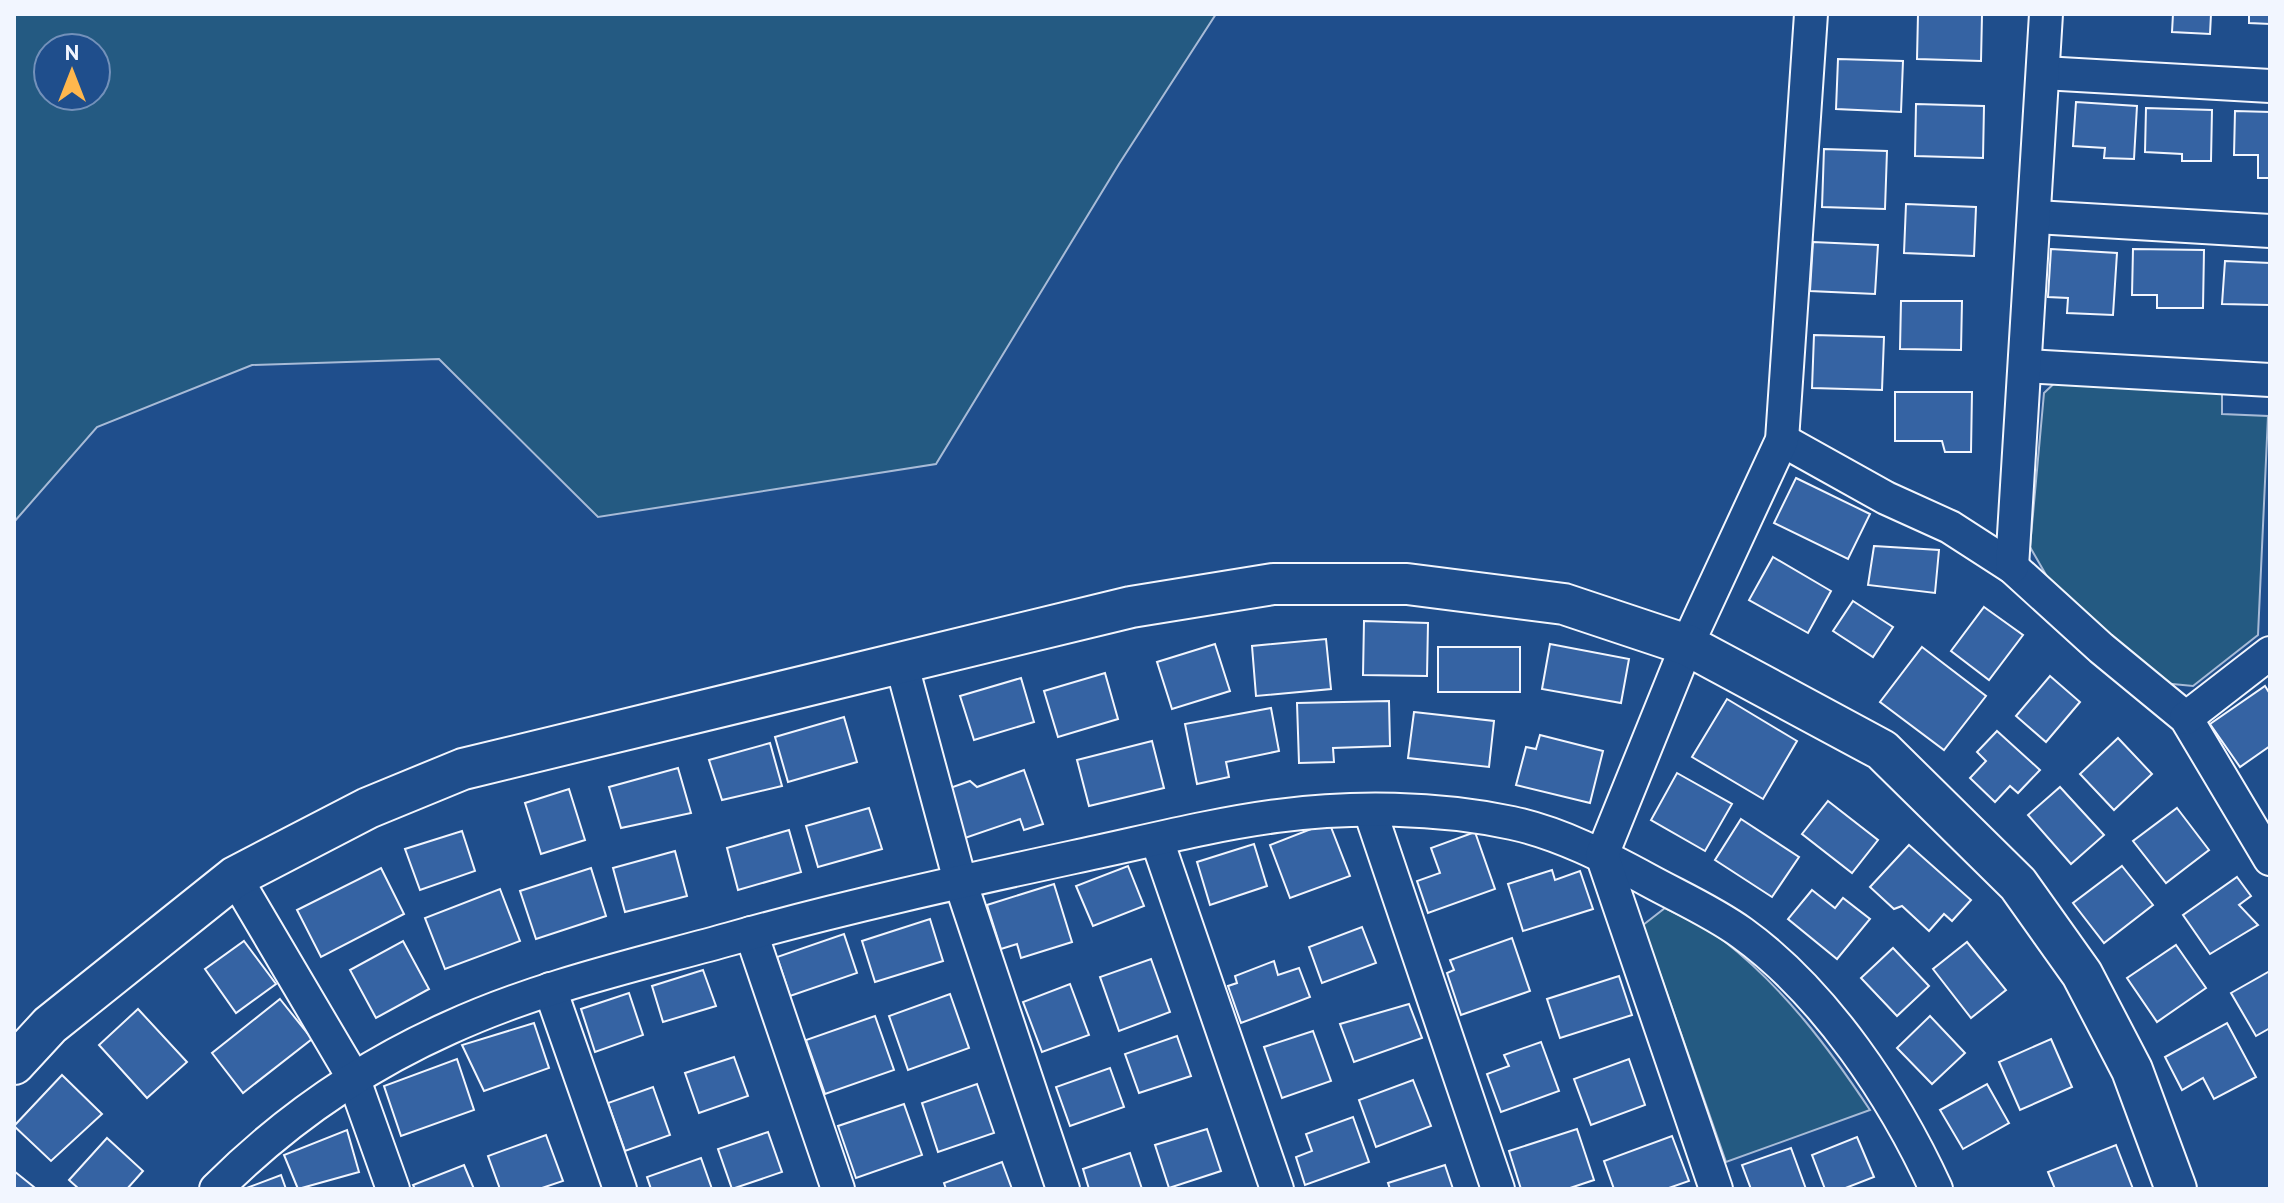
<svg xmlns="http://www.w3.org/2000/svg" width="2284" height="1203" viewBox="0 0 2284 1203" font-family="'PT Sans',sans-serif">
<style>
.green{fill:#245a82;stroke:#a8bbd7;stroke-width:2;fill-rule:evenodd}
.building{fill:#3563a3;stroke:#f2f6ff;stroke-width:2}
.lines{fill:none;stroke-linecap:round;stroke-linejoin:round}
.minor-casing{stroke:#f2f6ff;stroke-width:36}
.tertiary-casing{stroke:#f2f6ff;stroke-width:44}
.minor{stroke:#1f4e8c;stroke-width:32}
.tertiary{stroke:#1f4e8c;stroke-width:40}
</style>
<rect width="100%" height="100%" fill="#1f4e8c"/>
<g class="green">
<path d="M14,14h1202l-97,150 -183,300 -338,53 -159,-158 -187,6 -155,62 -83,95zM48,48h48v48h-48z"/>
<path d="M2061,377l161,10v27l46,2 -10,219 -65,51 -31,-3 -113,-103 -19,-33 14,-154z"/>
<path d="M1665,908c19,10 42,19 59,33 59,46 105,107 146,169l-144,52 -83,-237z"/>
</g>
<g class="building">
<path d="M1918,14l64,1 -1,46 -64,-2z"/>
<path d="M2173,14h38l-1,20 -38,-2z"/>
<path d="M2249,14h21v10l-21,-1z"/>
<path d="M1838,59l65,2 -2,51 -65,-3z"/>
<path d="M2076,102l61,4 -3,53 -30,-1 1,-10 -32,-2z"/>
<path d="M1916,104l68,2 -1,52 -68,-2z"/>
<path d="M2146,108l66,2 -1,51h-29v-7l-37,-2z"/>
<path d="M2235,111l35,1v66h-12v-23h-24z"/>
<path d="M1824,149l63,2 -2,58 -63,-2z"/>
<path d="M1906,204l70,3 -2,49 -70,-3z"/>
<path d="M1813,242l65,3 -3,49 -65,-3z"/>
<path d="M2051,249l66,4 -4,62 -46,-2 1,-15 -20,-1z"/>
<path d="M2133,249l71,1 -1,58h-46v-13h-25z"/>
<path d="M2225,261l45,2v42l-48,-1z"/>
<path d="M1901,301h61l-1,49 -61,-1z"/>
<path d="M1814,335l70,2 -2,53 -70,-2z"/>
<path d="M1895,392h77l-1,60h-26l-3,-11h-47z"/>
<path d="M1796,478l74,36 -22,45 -74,-36z"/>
<path d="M1874,546l65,4 -4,43 -67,-8z"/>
<path d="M1773,557l58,34 -23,42 -59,-33z"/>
<path d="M1853,601l40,26 -20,30 -40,-26z"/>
<path d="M1984,607l39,28 -34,45 -38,-29z"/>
<path d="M1364,621l64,2 -1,53 -64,-1z"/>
<path d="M1326,639l5,50 -75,7 -4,-50z"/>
<path d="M1215,644l15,47 -58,18 -15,-47z"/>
<path d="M1550,644l79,15 -8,44 -79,-14z"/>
<rect x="1438" y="647" width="82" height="45"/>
<path d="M1922,647l64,49 -42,54 -64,-48z"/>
<path d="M1105,673l13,46 -60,18 -14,-46z"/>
<path d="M2050,676l30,26 -34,40 -30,-26z"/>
<path d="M1021,678l13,44 -60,18 -14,-44z"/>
<path d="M2265,686l5,8v52l-30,21 -30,-43z"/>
<path d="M1727,699l70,42 -34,58 -71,-42z"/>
<path d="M1389,701l1,45 -57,2 1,14 -35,1 -2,-60z"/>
<path d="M1271,708l8,43 -53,11 3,15 -32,7 -12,-60z"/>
<path d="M1414,712l80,9 -5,46 -81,-9z"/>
<path d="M844,717l13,45 -69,20 -13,-45z"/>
<path d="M1997,731l43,39 -22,23 -8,-7 -15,16 -25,-24 16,-17 -9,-9z"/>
<path d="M1540,735l63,16 -13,52 -74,-18 10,-38 10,2z"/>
<path d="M2118,738l34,36 -38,36 -34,-36z"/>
<path d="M1152,741l12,47 -75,18 -12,-46z"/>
<path d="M770,743l12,43 -60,14 -13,-40z"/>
<path d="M678,768l13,45 -70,15 -12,-41z"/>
<path d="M1024,770l19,54 -19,6 -4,-11 -55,19 -18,-49 23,-8 7,6z"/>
<path d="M1677,773l55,31 -27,47 -54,-31z"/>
<path d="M2060,787l44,48 -33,29 -43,-49z"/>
<path d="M569,789l16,51 -44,14 -16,-51z"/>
<path d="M1828,801l50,39 -26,33 -50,-39z"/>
<path d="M869,808l13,41 -64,18 -12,-41z"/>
<path d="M2177,808l32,42 -43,33 -33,-42z"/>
<path d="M1741,819l58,38 -27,40 -57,-37z"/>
<path d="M1329,822l21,54 -60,22 -20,-53z"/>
<path d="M789,830l12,42 -63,18 -11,-42z"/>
<path d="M462,831l13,40 -55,19 -15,-41z"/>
<path d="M1475,832l20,57 -67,24 -11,-32 23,-8 -9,-25z"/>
<path d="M1254,844l13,42 -57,19 -13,-43z"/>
<path d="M1909,845l62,55 -19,21 -8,-7 -15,17 -27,-25 -8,3 -24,-22z"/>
<path d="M675,851l12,45 -62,16 -12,-44z"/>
<path d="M1128,866l16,40 -51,20 -17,-40z"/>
<path d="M2122,866l31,39 -49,38 -31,-40z"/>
<path d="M381,868l23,46 -83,43 -24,-47z"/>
<path d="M591,868l15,48 -70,23 -16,-48z"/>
<path d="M1552,870l3,10 25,-9 13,38 -70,22 -15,-47z"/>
<path d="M2237,877l14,19 -12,9 19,20 -48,29 -27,-39z"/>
<path d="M1054,884l18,58 -51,16 -4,-14 -16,5 -14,-44z"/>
<path d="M500,889l20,52 -75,28 -20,-51z"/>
<path d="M1812,890l23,18 8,-10 27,21 -33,40 -49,-40z"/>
<path d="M930,919l13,42 -68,21 -13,-41z"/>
<path d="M1362,927l14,36 -54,20 -13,-36z"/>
<path d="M844,934l13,39 -67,23 -13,-39z"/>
<path d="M1512,938l18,53 -69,24 -14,-42 7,-3 -4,-10z"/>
<path d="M244,941l32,43 -40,29 -31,-44z"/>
<path d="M403,941l26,48 -53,29 -26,-48z"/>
<path d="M1967,942l39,48 -35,28 -38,-49z"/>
<path d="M2176,945l30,43 -49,34 -30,-44z"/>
<path d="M1893,948l36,38 -32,30 -36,-38z"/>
<path d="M1151,959l19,53 -51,19 -19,-54z"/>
<path d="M1274,961l4,14 21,-7 11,29 -69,26 -13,-37 9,-3 -2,-7z"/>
<path d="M703,970l13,36 -53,16 -11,-36z"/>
<path d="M2270,971v57l-14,8 -25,-43z"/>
<path d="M1619,976l13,39 -72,23 -13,-39z"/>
<path d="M1070,984l19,51 -47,17 -19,-50z"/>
<path d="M629,993l14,42 -48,17 -14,-43z"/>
<path d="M950,994l19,54 -61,22 -19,-54z"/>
<path d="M280,999l32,40 -69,54 -31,-40z"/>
<path d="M1409,1004l13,34 -68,24 -14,-38z"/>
<path d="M138,1009l49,53 -40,36 -48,-53z"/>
<path d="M875,1016l19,54 -69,24 -19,-54z"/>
<path d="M1930,1016l35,37 -33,31 -35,-36z"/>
<path d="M534,1023l15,45 -65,23 -22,-46z"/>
<path d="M2227,1023l29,54 -42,22 -11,-21 -21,12 -17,-33z"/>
<path d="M1313,1031l18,50 -49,17 -18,-51z"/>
<path d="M1177,1036l14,40 -52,17 -14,-39z"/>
<path d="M2051,1039l21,48 -52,23 -21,-48z"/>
<path d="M1541,1042l18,49 -58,21 -14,-38 22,-8 -5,-11z"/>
<path d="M734,1057l14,39 -49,17 -14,-40z"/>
<path d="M457,1059l17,51 -73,26 -17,-50z"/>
<path d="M1629,1059l16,46 -54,20 -17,-46z"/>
<path d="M1110,1068l14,39 -54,19 -14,-39z"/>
<path d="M62,1075l40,39 -51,47 -37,-35z"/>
<path d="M1413,1080l18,46 -55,21 -17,-47z"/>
<path d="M977,1084l17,49 -56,19 -16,-49z"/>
<path d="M1987,1084l22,39 -46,26 -23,-39z"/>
<path d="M653,1087l17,48 -45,16 -17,-48z"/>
<path d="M904,1104l18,51 -66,23 -18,-52z"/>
<path d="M1353,1117l16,45 -64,23 -9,-28 16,-6 -6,-17z"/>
<path d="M1207,1129l14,42 -52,17 -14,-43z"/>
<path d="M1577,1129l17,51 -27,9h-46l-12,-38z"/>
<path d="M347,1130l12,42 -61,17 -14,-34z"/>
<path d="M768,1132l14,40 -50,17 -14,-40z"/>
<path d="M546,1135l17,46 -24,8h-39l-12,-33z"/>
<path d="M1672,1136l17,45 -23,8h-52l-10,-28z"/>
<path d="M1857,1137l17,40 -31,12h-18l-13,-34z"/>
<path d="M107,1138l36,33 -16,18h-48l-10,-9z"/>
<path d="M2116,1145l17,44h-78l-7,-17z"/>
<path d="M1791,1148l15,41h-55l-9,-24z"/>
<path d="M1130,1153l12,36h-53l-6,-20z"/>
<path d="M701,1158l11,31h-61l-4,-12z"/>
<path d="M1002,1162l10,27h-66l-2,-6z"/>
<path d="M464,1165l10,24h-59l-2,-4z"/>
<path d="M1445,1165l8,24h-63l-2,-6z"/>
<path d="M14,1171l20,16 -2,2h-18z"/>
<path d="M281,1175l5,14h-42z"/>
</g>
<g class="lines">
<defs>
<g id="minor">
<path d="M2043,73l227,13"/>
<path d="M2036,217l234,14"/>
<path d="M2025,366l245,14"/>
<path d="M1782,440l104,58 64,29 62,40 89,81 85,70 84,141"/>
<path d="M2012,567l34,-553"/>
<path d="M901,662l59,219 103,308"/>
<path d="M2186,718l84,-65"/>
<path d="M1370,811l128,378"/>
<path d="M1157,840l120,349"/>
<path d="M235,877l118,200 40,112"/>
<path d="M751,933l87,256"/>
<path d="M550,989l70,200"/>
<path d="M216,1189c68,-68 146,-122 233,-161 89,-41 187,-63 281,-89 114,-32 229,-57 344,-82 67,-14 135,-32 203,-41 75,-10 160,-9 235,7 47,10 94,34 136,57 31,17 65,32 94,53 83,60 152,164 194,256"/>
<path d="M1716,1189l-114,-334 85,-210 95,-205 29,-426"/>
</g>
<path id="tertiary" d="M14,1064l36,-39 185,-148 133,-69 95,-39 668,-162 142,-23h134l157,20 123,41 195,105 136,134 64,90 50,96 44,119"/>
</defs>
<use href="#minor" class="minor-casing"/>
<use href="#tertiary" class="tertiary-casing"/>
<use href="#minor" class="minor"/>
<use href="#tertiary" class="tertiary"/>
</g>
<rect width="2284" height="1203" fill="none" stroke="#f2f6ff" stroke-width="32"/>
<g transform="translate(72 72)"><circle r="38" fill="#1f4e8c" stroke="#7391ba" stroke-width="2"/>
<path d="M0-6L14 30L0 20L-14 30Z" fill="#ffb74d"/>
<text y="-12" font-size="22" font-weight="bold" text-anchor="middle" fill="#f2f6ff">N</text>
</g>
</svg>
